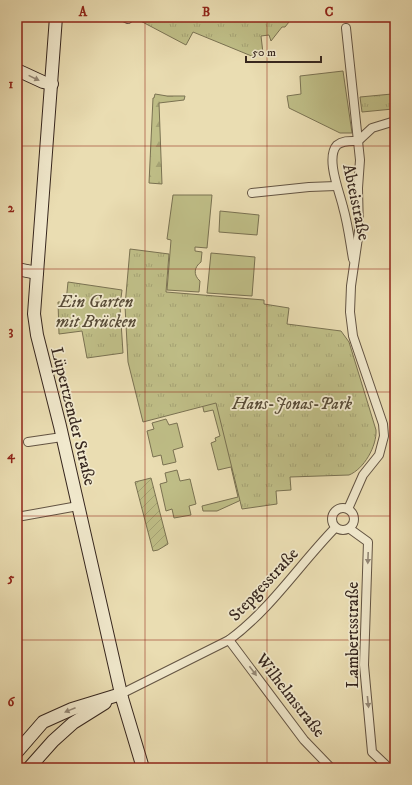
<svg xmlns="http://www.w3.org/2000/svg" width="412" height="785" viewBox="0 0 412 785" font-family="'IM FELL DW Pica',serif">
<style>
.grass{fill:#bfbe87;stroke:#7a7252}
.forest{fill:url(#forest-firs);stroke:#7a7252}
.park{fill:url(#park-tufts);stroke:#7a7252}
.garden{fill:url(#garden-furrows);stroke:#7a7252}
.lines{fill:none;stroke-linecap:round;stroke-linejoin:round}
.street-casing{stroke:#635443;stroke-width:10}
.secondary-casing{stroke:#36261e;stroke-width:14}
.street{stroke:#f1e9cd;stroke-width:8}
.secondary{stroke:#f1e9cd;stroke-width:12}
.oneway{fill:#948876}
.grid{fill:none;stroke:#8f2418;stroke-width:1;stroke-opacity:0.55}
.labels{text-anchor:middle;stroke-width:3.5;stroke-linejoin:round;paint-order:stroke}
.street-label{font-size:17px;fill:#36261e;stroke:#f1e9cd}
.park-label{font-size:17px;font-style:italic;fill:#584c38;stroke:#f1e9cd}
.neatline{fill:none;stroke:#8f2418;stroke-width:1.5}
.grid-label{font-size:13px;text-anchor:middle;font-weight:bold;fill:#8f2418}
</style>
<defs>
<pattern id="forest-firs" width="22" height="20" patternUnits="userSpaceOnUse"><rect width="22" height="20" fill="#bfbe87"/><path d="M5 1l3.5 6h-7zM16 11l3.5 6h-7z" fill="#a5a374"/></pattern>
<pattern id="park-tufts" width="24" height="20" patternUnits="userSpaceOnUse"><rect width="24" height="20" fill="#bfbe87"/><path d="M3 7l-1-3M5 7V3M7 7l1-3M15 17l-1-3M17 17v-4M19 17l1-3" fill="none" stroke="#a5a374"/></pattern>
<pattern id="garden-furrows" width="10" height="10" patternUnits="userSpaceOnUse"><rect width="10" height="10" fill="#bfbe87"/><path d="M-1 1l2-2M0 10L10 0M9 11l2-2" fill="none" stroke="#a5a374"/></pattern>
</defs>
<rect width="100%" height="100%" fill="#eaddb2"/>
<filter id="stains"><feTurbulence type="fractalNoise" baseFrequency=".005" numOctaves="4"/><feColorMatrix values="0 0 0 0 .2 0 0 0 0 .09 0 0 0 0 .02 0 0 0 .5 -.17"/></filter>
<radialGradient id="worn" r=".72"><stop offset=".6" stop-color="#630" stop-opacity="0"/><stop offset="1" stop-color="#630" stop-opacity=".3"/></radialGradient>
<g class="grass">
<path d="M343,71l9,62h-12l-51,-25 -2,-12 14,-2 -1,-18z"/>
<path d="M173,195h39l-5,53 -12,-1v4l7,1 -1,10c-7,5 -8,13 -1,19l-1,11 -32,-2 4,-50 -4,-1z"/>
<path d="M220,211l39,4 -2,20 -38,-3z"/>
<path d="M211,253l44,4 -3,39 -45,-3z"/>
<path d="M167,366l57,40 18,92 -3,3 -22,10h-14l-1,-5 36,-9 -7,-30 -13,3 -7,-27 5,-2 -1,-3 5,-2 -7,-26 -9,2 -2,-9z"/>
<path d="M166,419l3,6 8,-2 6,24 -10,3 3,12 -13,3 -2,-10 -8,2 -6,-26 7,-2 -2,-6z"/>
<path d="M177,470l3,11 10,-2 6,25 -7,2 2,9 -17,3 -2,-9 -6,2 -6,-27 7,-2 -2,-9z"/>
</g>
<path class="forest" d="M155,94l12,2h18l-1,4 -25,3 3,81 -13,-1 4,-85h1z"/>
<g class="park">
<path d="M133,17h156v5l-4,5h-3l-11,14 -2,-6 -8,1 2,17h-5l-4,4 -61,-25 -7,13z"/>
<path d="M392,94l1,15 -31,3 -2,-15z"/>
<path d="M130,249l39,5 -3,38 98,8v4l25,4 -2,16 54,7 8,11 27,88c1,16 -12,39 -27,45l-59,2 1,13 -15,1 1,13 -35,5 -26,-106 -73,19 -15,-60 -3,-56z"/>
<path d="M68,282l54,8 -2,16 3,47 -36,5 -5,-27 -23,3 -1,-32h8z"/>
</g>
<path class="garden" d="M151,478l17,66 -10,6 -5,1 -18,-69z"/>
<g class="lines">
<defs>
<g id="street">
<path d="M124,17l4,2"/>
<path d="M346,28l14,132 -2,28 1,43 -8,55 -1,26 3,24 30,88 1,12 -5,19 -16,20 -15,34"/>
<path d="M358,141l14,-13 23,-7"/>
<path d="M252,193l57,-6 27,-1"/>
<path d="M353,259c-3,-17 -5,-35 -10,-52 -3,-14 -18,-49 -6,-62 6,-5 14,-4 21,-4"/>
<path d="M28,442l34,-5"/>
<circle cx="343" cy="519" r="11"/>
<path d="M17,517l61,-11"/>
<path d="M350,529l18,13 -4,123 8,87 17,16"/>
<path d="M229,640l75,100 27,28"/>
<path d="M121,694l108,-54c42,-31 70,-75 106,-112"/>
</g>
<g id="secondary">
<path d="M56,17l-22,297 3,21 23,91 62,272 21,70"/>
<path d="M17,70l26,12 9,2"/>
<path d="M17,269l20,4"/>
<path d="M17,752l26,-30 29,-13 49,-15"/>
<path d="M29,768l24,-27 20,-18 32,-20"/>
</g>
</defs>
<use href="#street" class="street-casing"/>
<use href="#secondary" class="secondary-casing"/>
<use href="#street" class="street"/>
<use href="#secondary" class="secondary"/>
</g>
<defs><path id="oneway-solid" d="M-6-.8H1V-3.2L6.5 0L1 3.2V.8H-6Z"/></defs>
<g class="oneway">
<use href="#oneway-solid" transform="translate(34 78) rotate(26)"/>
<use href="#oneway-solid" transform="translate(368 558) rotate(92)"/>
<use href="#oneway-solid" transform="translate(253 671) rotate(53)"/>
<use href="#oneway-solid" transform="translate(368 702) rotate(84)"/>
<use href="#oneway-solid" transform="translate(70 710) rotate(158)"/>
</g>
<path class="grid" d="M145,17v751M267,17v751M17,146h378M17,269h378M17,392h378M17,516h378M17,640h378"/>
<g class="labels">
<g class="street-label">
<text transform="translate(357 202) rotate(78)" y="6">Abteistraße</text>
<text transform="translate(74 416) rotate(76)" y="6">Lüpertzender Straße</text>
<text transform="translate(263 584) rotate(-47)" y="6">Stepgesstraße</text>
<text transform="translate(352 635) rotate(-90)" y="6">Lambertsstraße</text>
<text transform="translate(291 695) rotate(52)" y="6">Wilhelmstraße</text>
</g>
<g class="park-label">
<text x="96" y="307">Ein Garten<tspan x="96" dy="20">mit Brücken</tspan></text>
<text x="292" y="409">Hans-Jonas-Park</text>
</g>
</g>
<rect width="412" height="785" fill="none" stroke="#eaddb2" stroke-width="44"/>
<path d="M246 56v6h75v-6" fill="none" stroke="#36261e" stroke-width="2"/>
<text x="252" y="56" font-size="12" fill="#36261e" stroke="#f1e9cd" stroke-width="3" paint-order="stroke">50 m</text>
<rect x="22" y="22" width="368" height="741" class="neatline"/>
<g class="grid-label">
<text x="83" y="16">A</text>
<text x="206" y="16">B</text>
<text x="329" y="16">C</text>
<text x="11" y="88">1</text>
<text x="11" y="212">2</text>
<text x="11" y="335">3</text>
<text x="11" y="459">4</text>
<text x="11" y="582">5</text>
<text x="11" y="706">6</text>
</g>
<rect width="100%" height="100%" filter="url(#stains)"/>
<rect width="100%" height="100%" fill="url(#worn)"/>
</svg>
